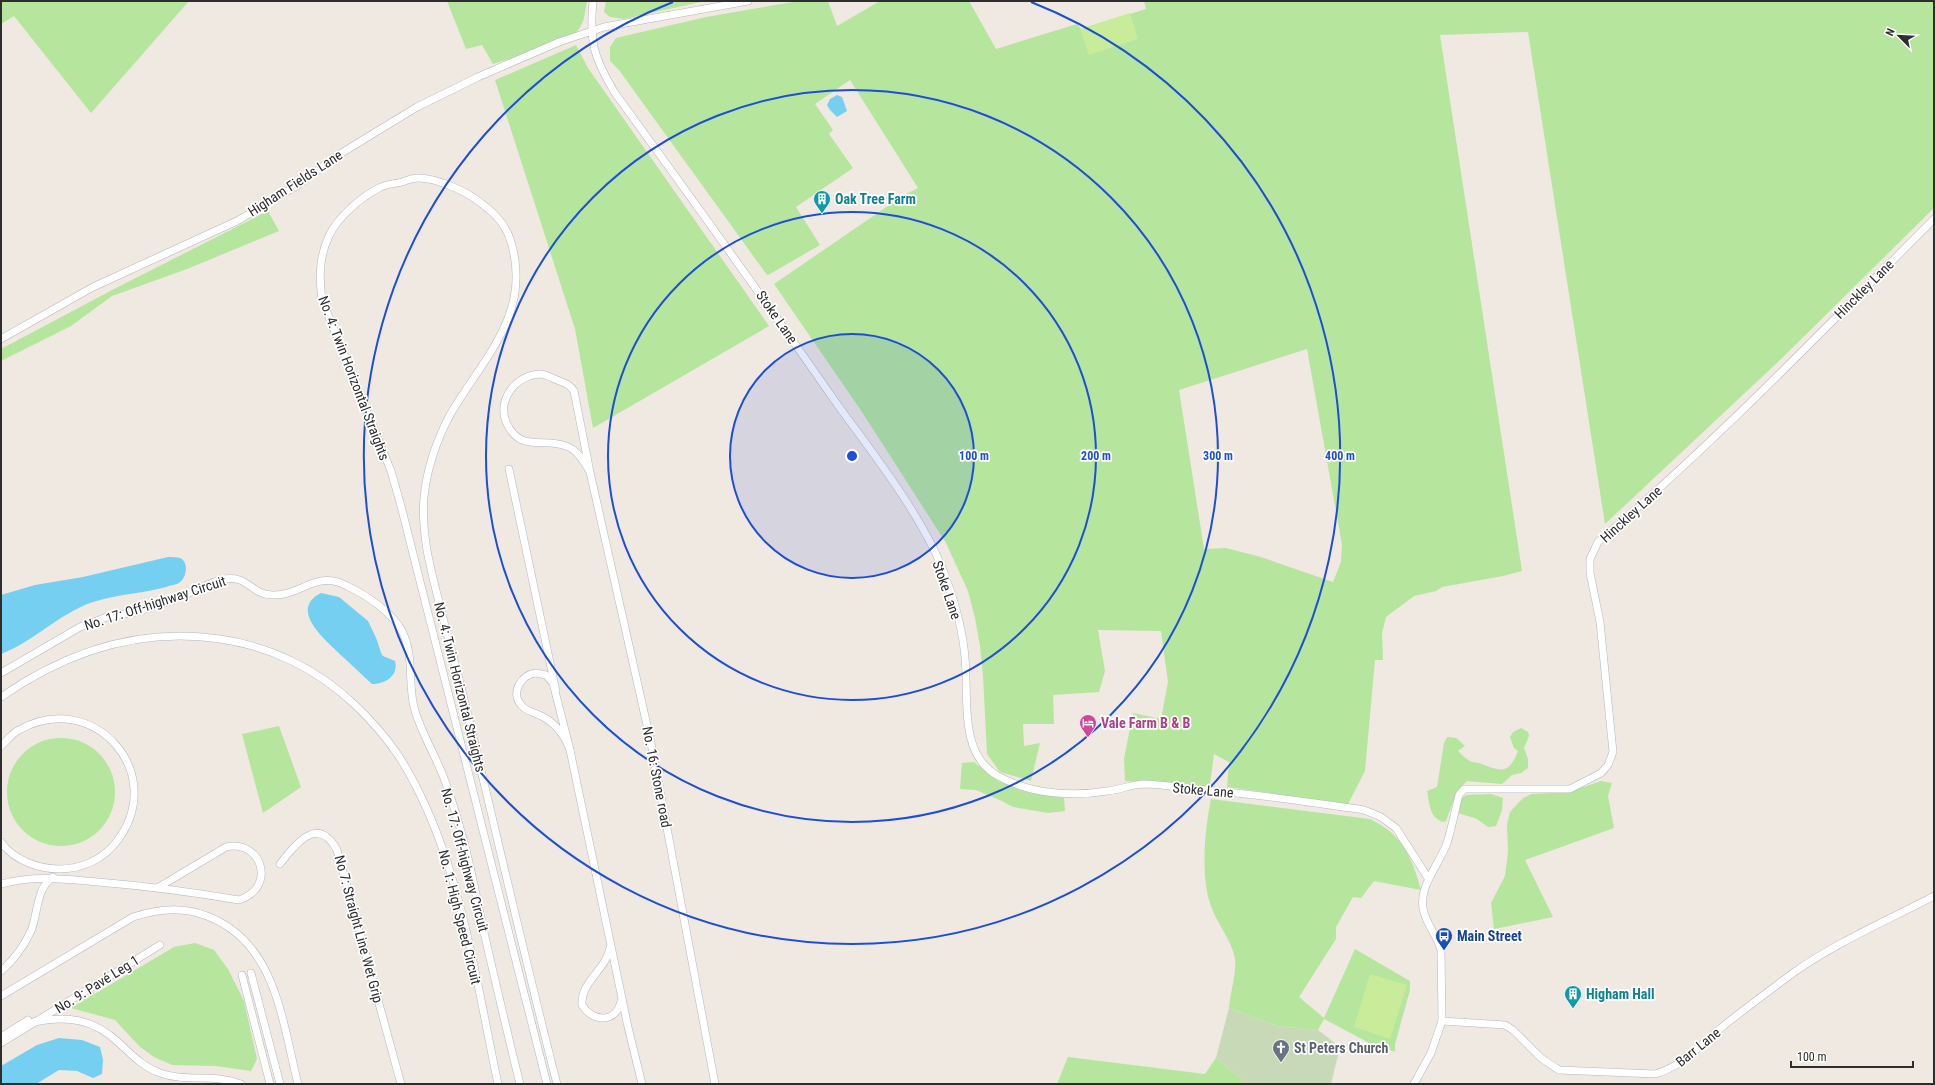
<svg xmlns="http://www.w3.org/2000/svg" width="1935" height="1085" viewBox="0 0 1935 1085" font-family="'Roboto Condensed',sans-serif">
<style>
.green{fill:#b6e59e;fill-rule:evenodd}
.cemetery{fill:#c8d9b8}
.pitch{fill:#c9ec9a}
.water{fill:#75cff0}
.lines{fill:none;stroke-linecap:round;stroke-linejoin:round}
.minor-casing{stroke:#b4b7c1;stroke-width:8}
.minor{stroke:#fff;stroke-width:7}
.ring{fill:none;stroke:#1d4ed8;stroke-width:2}
.labels{text-anchor:middle;stroke-width:3.5;stroke-linejoin:round;paint-order:stroke}
.street-label{font-size:14px;fill:#2e2e2e;stroke:#fff}
.culture-label{font-size:14px;font-weight:bold;fill:#0d838f;stroke:#fff;text-anchor:start}
.hotel-label{font-size:14px;font-weight:bold;fill:#b23c85;stroke:#fff;text-anchor:start}
.transit-label{font-size:14px;font-weight:bold;fill:#164399;stroke:#fff;text-anchor:start}
.worship-label{font-size:14px;font-weight:bold;fill:#5b616d;stroke:#fff;text-anchor:start}
.centre{fill:#1d4ed8;stroke:#fff;stroke-width:2}
.ring-label{font-size:12px;text-anchor:middle;font-weight:bold;fill:#1d4ed8;stroke:#fff;stroke-width:3.5;stroke-linejoin:round;paint-order:stroke}
</style>
<rect width="100%" height="100%" fill="#efe9e1"/>
<g class="green">
<path d="M1,1h188l-98,112 -77,-97 -13,8z"/>
<path d="M447,1h140c-2,10 -2,21 -9,29 -8,11 -69,29 -85,34l-11,-19 -16,4z"/>
<path d="M606,1h99l-81,18 -14,-2 -6,-5z"/>
<path d="M799,1h29l9,25 43,-25h89l27,48 81,-25 4,5 65,-20 -2,-8h790v207l-155,153 -174,163 -77,-492 -88,3 82,536 -19,5 -61,11 -6,4 -22,5 -28,21 -4,16 1,27h-8l-10,111 -17,33 -121,-17 2,-25 -15,-8 -4,30 -5,2 -80,-5 -1,-22 9,-46 28,6 7,-37 -7,-51 -63,-1 7,41 -6,21 -46,3 1,29h-31l1,22 16,-3 -9,38 -31,-9 -13,-18 -4,-78 -3,-30 -5,-28 -7,-27 -22,-48 -84,-131 -88,-128 130,-89 14,-7 -68,-108 -35,24 18,26 -4,4 24,34 -57,39 24,38 -50,29 -3,1 -148,-205 -9,-9v-14l6,-9 90,-21zM1307,349l35,196 -1,17 -8,20 -72,-25 -35,-9 -22,1 -25,-159z"/>
<path d="M576,45l12,23 181,258 -176,102 -18,-99 -80,-249z"/>
<path d="M268,211l11,20 -92,38 -75,27 -41,30 -70,35v-12l115,-61z"/>
<path d="M279,726l22,61 -38,26 -21,-79z"/>
<path d="M1521,728l7,4 1,4 -5,12 4,11v9l-7,5 -9,2 -10,9 -35,-3 -10,10 -11,30 -3,1c-14,-5 -13,-17 -16,-31l10,-4 7,-44 3,-6 9,1 9,8 -7,5c3,3 8,8 12,10 3,2 8,1 12,3 20,8 27,10 36,-13l-4,-3 -4,-11 3,-5z"/>
<circle cx="61" cy="792" r="54"/>
<path d="M974,762l24,19 29,11 37,6 1,13 -17,2 -35,-6 -11,-6 -26,-11 -16,-1 2,-26z"/>
<path d="M1601,781l11,2 -4,13 6,32 -89,32 28,57 -59,12 -3,-26 14,-27 3,-24 -1,-27 3,-13 13,-14 9,-4 37,-2z"/>
<path d="M1491,794l12,4 -1,12 -6,16 -8,1 -11,-8 -19,-6 3,-14 5,-4z"/>
<path d="M1211,799l159,20c32,15 42,38 51,71l-47,-9 -13,17 -8,-1 -17,30v12l-37,58 25,21 31,-69 55,32v9l-15,54v8l-12,-5 -8,-1 -51,-27 -6,11 -41,-4 -48,-18c1,-13 8,-38 6,-49 -3,-19 -18,-35 -24,-53 -11,-29 -6,-78 0,-107z"/>
<path d="M195,943l19,7 14,19 16,32 13,58 -6,12 -35,-5 -44,-1 -18,-8 -15,-11 -24,-26 -44,-12 103,-61z"/>
<path d="M1068,1057l137,17 11,-16 32,26h-191z"/>
</g>
<path class="cemetery" d="M1229,1008l48,18 41,4 22,17 -9,37h-83l-32,-26z"/>
<g class="pitch">
<path d="M1130,13l8,26 -49,16 -9,-26z"/>
<path d="M1370,974l37,11 -17,54 -36,-12z"/>
</g>
<g class="water">
<path d="M837,95l5,2 5,14 -10,6 -7,-7 -3,-5 3,-6z"/>
<path d="M168,557c3,0 9,0 12,1 9,4 7,19 0,24 -3,3 -9,3 -14,5 -22,6 -44,7 -66,13 -37,9 -64,41 -99,54v-59l34,-10 48,-8z"/>
<path d="M321,593l18,4 29,24 9,19 4,13 2,3 12,5c4,15 -10,23 -23,23 -10,-9 -19,-18 -29,-27 -15,-15 -56,-47 -22,-64z"/>
<path d="M59,1038l23,2 18,7 3,13 -1,14 -9,4 -16,-7 -18,-1 -23,14h-35v-18l36,-21z"/>
</g>
<g class="lines">
<defs>
<g id="minor">
<path d="M593,1c-4,41 1,57 22,92 75,103 149,206 222,311 37,51 88,115 109,174 9,25 17,53 19,80 4,39 -7,96 33,118 33,18 73,21 109,15 12,-1 23,-6 35,-7 17,0 35,3 52,5 57,4 113,13 170,21l17,7 15,11 32,50"/>
<path d="M1,339l92,-52 144,-66 61,-36 42,-31 44,-27 33,-20 61,-30 81,-35 45,-15 144,-26"/>
<path d="M509,469l47,222"/>
<path d="M590,472c-6,-10 -12,-22 -24,-26 -23,-9 -45,7 -59,-22 -11,-23 8,-49 33,-50 5,0 12,4 17,6 7,3 13,4 17,11l16,81 61,271 64,341"/>
<path d="M1,673l79,-46 27,-10 29,-5 32,-10 51,-22c31,-7 29,14 53,15 28,2 44,-26 75,-9 19,9 44,25 55,45 13,25 5,54 13,80 7,22 18,41 27,62 7,18 13,37 18,55 10,33 16,67 23,100 12,52 24,104 37,156"/>
<path d="M536,673l10,2 7,8 17,67c-6,-17 -16,-29 -33,-36 -6,-2 -12,-4 -16,-9 -11,-13 1,-31 15,-32z"/>
<path d="M1,697c65,-45 139,-70 219,-58 50,7 97,30 134,65 16,15 30,31 42,48 62,93 79,224 102,332"/>
<path d="M1,746c6,-5 11,-13 18,-16 74,-42 150,43 98,111 -13,18 -35,28 -58,28 -20,0 -46,-9 -58,-27"/>
<path d="M570,750l58,277 14,57"/>
<path d="M280,864c16,-21 38,-49 57,-14l64,234"/>
<path d="M1,884c33,-9 64,-5 97,-2 48,4 94,10 141,18 38,-12 23,-61 -13,-53l-67,40"/>
<path d="M610,948c-4,22 -30,34 -28,57 10,17 34,19 39,-4"/>
<path d="M1,971c13,-11 23,-25 30,-40 7,-17 5,-43 22,-54"/>
<path d="M251,973l29,111"/>
<path d="M242,975l28,109"/>
<path d="M1,996l132,-79c24,-8 50,-11 74,-1 69,26 75,105 91,168"/>
<path d="M1442,1021l63,4 8,5 28,28 18,12 96,4c28,-8 44,-28 66,-46 23,-19 48,-37 72,-55 44,-31 93,-52 141,-77"/>
<path d="M34,1022c33,-7 60,-3 85,21 13,12 24,24 41,30 28,10 52,0 81,11"/>
<path d="M1,1037l27,-17"/>
<path d="M1,1043l159,-98"/>
<path d="M547,1084l-146,-578 -10,-35 -69,-171c-3,-22 -3,-43 7,-64 8,-18 32,-39 50,-48 6,-4 16,-4 23,-6 5,-2 12,-4 17,-4 15,0 42,11 55,20 17,12 31,23 37,44 21,71 -26,114 -60,171 -14,26 -24,55 -27,84 -3,36 6,70 15,105 8,32 17,64 25,97 31,128 60,257 93,385"/>
<path d="M1414,1084l17,-31 11,-32 -1,-71c-4,-15 -16,-27 -18,-42 -4,-22 17,-45 24,-65 5,-16 8,-32 12,-48l5,-6h106l31,-16 7,-8 5,-13 -13,-130 -10,-49v-14l8,-17c118,-100 227,-214 336,-323"/>
</g>
</defs>
<use href="#minor" class="minor-casing"/>
<use href="#minor" class="minor"/>
</g>
<circle cx="852" cy="456" r="122" fill="#1d4ed8" fill-opacity=".12"/>
<g class="ring">
<circle cx="852" cy="456" r="122"/>
<circle cx="852" cy="456" r="244"/>
<circle cx="852" cy="456" r="366"/>
<path d="M1031 2A488 488 0 1 1 673 2"/>
</g>
<defs>
<symbol id="building-pin" viewBox="-11 -11 22 30"><path d="M0 17L-7.5 6A9.5 9.5 0 1 1 7.5 6Z" fill="#0f9aa8" stroke="#fff"/><path d="M-4-6H4V6H1V3H-1V6H-4ZM-2.5-4.3h1.7v1.8h-1.7ZM.8-4.3h1.7v1.8H.8ZM-2.5-1h1.7V.8h-1.7ZM.8-1h1.7V.8H.8Z" fill="#fff"/></symbol>
<symbol id="hotel-pin" viewBox="-11 -11 22 30"><path d="M0 17L-7.5 6A9.5 9.5 0 1 1 7.5 6Z" fill="#d1479c" stroke="#fff"/><path d="M-6-4.5h1.5V1H6V5H4.5V3h-9V5H-6ZM-4 0a1.8 1.8 0 1 1 3.6 0ZM.5 0V-2.5h3Q6-2.5 6 0Z" fill="#fff"/></symbol>
<symbol id="bus-pin" viewBox="-11 -11 22 30"><path d="M0 17L-7.5 6A9.5 9.5 0 1 1 7.5 6Z" fill="#1a4fb4" stroke="#fff"/><path d="M-5-6H5V4H4V6H2V4H-2V6H-4V4H-5ZM-3.5-4V0h7V-4ZM-3.5 1.2v1.5H-2V1.2ZM2 1.2v1.5H3.5V1.2Z" fill="#fff"/></symbol>
<symbol id="church-pin" viewBox="-11 -11 22 30"><path d="M0 17L-7.5 6A9.5 9.5 0 1 1 7.5 6Z" fill="#6b7280" stroke="#fff"/><path d="M-1.2-6h2.4v3.5h3.3v2.4h-3.3V6h-2.4V-.1h-3.3v-2.4h3.3Z" fill="#fff"/></symbol>
</defs>
<g fill-rule="evenodd">
<use href="#building-pin" x="812" y="189" width="20" height="27"/>
<use href="#hotel-pin" x="1078" y="713" width="20" height="27"/>
<use href="#bus-pin" x="1434" y="926" width="20" height="27"/>
<use href="#building-pin" x="1563" y="984" width="20" height="27"/>
<use href="#church-pin" x="1271" y="1038" width="20" height="27"/>
</g>
<g class="labels">
<g class="street-label">
<text transform="translate(295 183) rotate(-33)" y="5">Higham Fields Lane</text>
<text transform="translate(1864 289) rotate(-45)" y="5">Hinckley Lane</text>
<text transform="translate(777 317) rotate(55)" y="5">Stoke Lane</text>
<text transform="translate(354 378) rotate(69)" y="5">No. 4: Twin Horizontal Straights</text>
<text transform="translate(1631 514) rotate(-42)" y="5">Hinckley Lane</text>
<text transform="translate(947 590) rotate(71)" y="5">Stoke Lane</text>
<text transform="translate(155 603) rotate(-18)" y="5">No. 17: Off-highway Circuit</text>
<text transform="translate(460 687) rotate(76)" y="5">No. 4: Twin Horizontal Straights</text>
<text transform="translate(657 777) rotate(79)" y="5">No. 16: Stone road</text>
<text transform="translate(1203 790) rotate(5)" y="5">Stoke Lane</text>
<text transform="translate(465 860) rotate(75)" y="5">No. 17: Off-highway Circuit</text>
<text transform="translate(460 917) rotate(76)" y="5">No. 1: High Speed Circuit</text>
<text transform="translate(359 929) rotate(75)" y="5">No 7: Straight Line Wet Grip</text>
<text transform="translate(97 984) rotate(-32)" y="5">No. 9: Pavé Leg 1</text>
<text transform="translate(1698 1047) rotate(-39)" y="5">Barr Lane</text>
</g>
<g class="culture-label">
<text x="835" y="204">Oak Tree Farm</text>
<text x="1586" y="999">Higham Hall</text>
</g>
<g class="hotel-label">
<text x="1101" y="728">Vale Farm B &amp; B</text>
</g>
<g class="transit-label">
<text x="1457" y="941">Main Street</text>
</g>
<g class="worship-label">
<text x="1294" y="1053">St Peters Church</text>
</g>
</g>
<circle cx="852" cy="456" r="6" class="centre"/>
<g class="ring-label">
<text x="974" y="460">100 m</text>
<text x="1096" y="460">200 m</text>
<text x="1218" y="460">300 m</text>
<text x="1340" y="460">400 m</text>
</g>
<rect width="1935" height="1085" fill="none" stroke="#2e2e2e" stroke-width="4"/>
<g transform="translate(1899 36) rotate(294)" stroke="#ffffff" stroke-width="3" paint-order="stroke">
<path d="M0-3L7 15L0 10L-7 15Z" fill="#2e2e2e"/>
<text y="-6" font-size="11" font-weight="bold" text-anchor="middle" fill="#2e2e2e">N</text>
</g>
<path d="M1791 1061v6h122v-6" fill="none" stroke="#2e2e2e" stroke-width="2"/>
<text x="1797" y="1061" font-size="12" fill="#2e2e2e" stroke="#ffffff" stroke-width="3" paint-order="stroke">100 m</text>
</svg>
